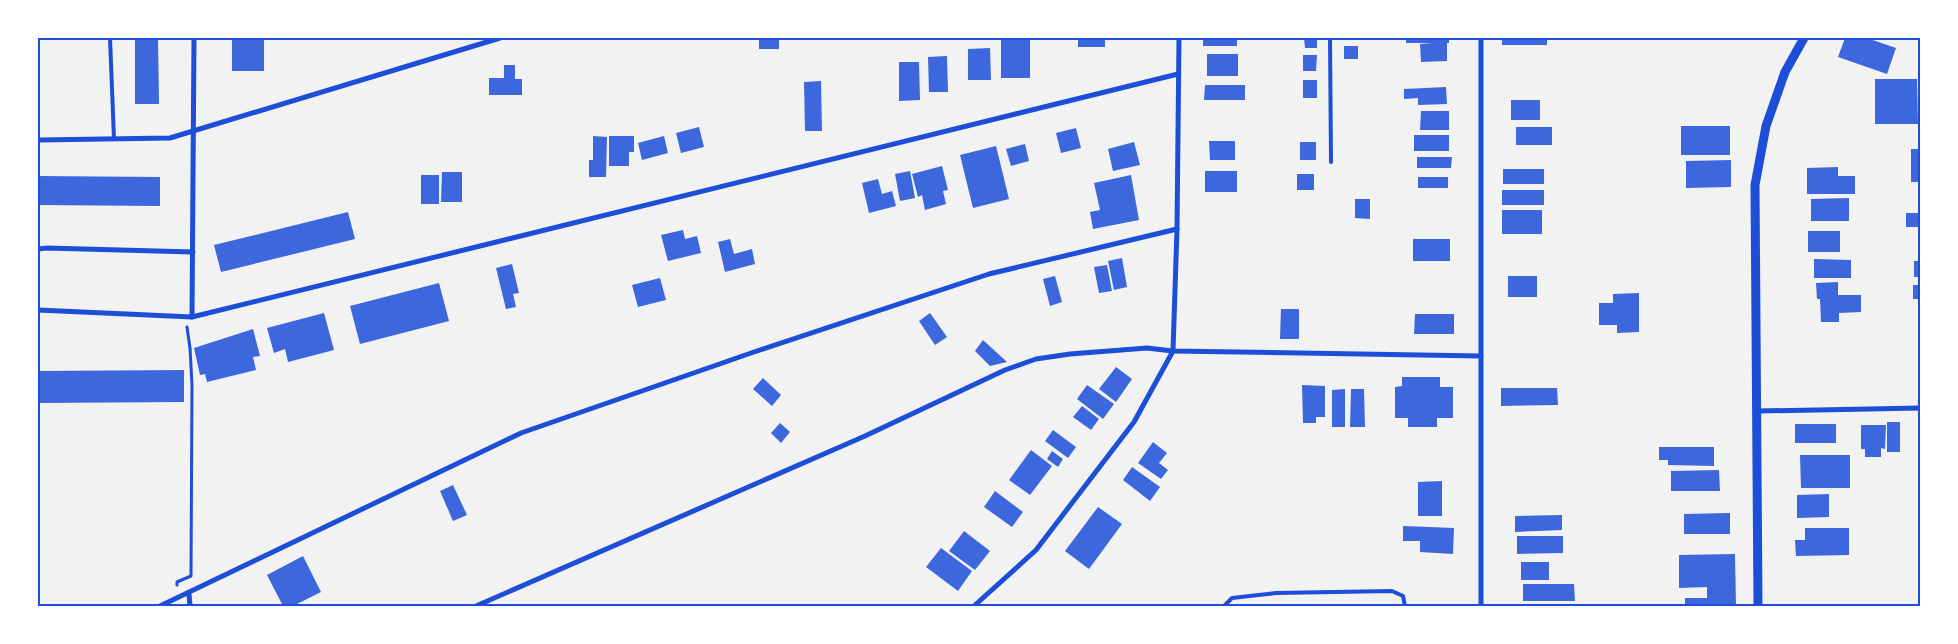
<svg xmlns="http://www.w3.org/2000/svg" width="1958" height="644" viewBox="0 0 1958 644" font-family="Manrope,sans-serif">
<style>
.building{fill:#3d67dc}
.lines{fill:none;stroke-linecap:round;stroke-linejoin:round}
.path{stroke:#1d4ed8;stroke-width:3}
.service{stroke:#1d4ed8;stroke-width:4}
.minor{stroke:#1d4ed8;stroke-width:5}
.tertiary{stroke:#1d4ed8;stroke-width:9}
.neatline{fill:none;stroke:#1d4ed8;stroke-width:2}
</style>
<rect width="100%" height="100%" fill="#f2f2f2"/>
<g class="building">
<path d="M135,38h23l1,66h-24z"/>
<rect x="232" y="38" width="32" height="33"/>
<rect x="759" y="38" width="20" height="11"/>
<rect x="1001" y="38" width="29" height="40"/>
<rect x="1078" y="38" width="27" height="9"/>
<rect x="1203" y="38" width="34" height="8"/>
<path d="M1304,38h13v10h-12z"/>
<path d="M1406,38h43v5h-2v18l-26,1 -1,-18 12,-1h-26z"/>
<rect x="1502" y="38" width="45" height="7"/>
<path d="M1845,38h22l29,10 -9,26 -49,-17z"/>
<rect x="1344" y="46" width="14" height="13"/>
<path d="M990,48l1,32h-23v-31z"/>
<rect x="1207" y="54" width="31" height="22"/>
<path d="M1303,55h14l-1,16h-13z"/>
<path d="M947,56l1,36h-19l-1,-35z"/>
<path d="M899,62h20l1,38 -21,1z"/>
<path d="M504,65h11v14h7v16h-33v-17h15z"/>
<path d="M1875,79h42l1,45h-43z"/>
<rect x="1303" y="80" width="14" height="18"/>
<path d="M821,81l1,50h-17l-1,-49z"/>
<path d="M1205,85h40v15h-41z"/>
<path d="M1446,87l1,17 -29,1v-7l-14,1v-10z"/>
<rect x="1511" y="100" width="29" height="20"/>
<path d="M1421,111h28v19h-29z"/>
<rect x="1681" y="126" width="49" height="29"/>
<path d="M699,127l5,20 -23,6 -5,-20z"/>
<rect x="1516" y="127" width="36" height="18"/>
<path d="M1076,128l5,20 -20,5 -5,-20z"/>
<rect x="1414" y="135" width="35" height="16"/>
<path d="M593,136l14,1 -1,40h-17v-17h4z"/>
<path d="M609,136h25v16h-5v14h-20z"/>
<path d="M664,136l4,17 -26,7 -4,-17z"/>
<path d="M1209,141h26v19h-25z"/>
<path d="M1134,142l6,23 -27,6 -5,-22z"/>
<rect x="1300" y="142" width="16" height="18"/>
<path d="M1025,144l4,17 -18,5 -5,-17z"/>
<path d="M996,146l13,53 -36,9 -13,-53z"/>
<rect x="1911" y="149" width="9" height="33"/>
<path d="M1417,157h35l-1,11h-34z"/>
<path d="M1731,160v27l-45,1v-27z"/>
<path d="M942,166l6,24 -5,1 3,13 -21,6 -3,-15 -4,2 -6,-23z"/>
<path d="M1838,167v9h17v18h-48v-26z"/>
<rect x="1503" y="169" width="41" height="15"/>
<path d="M910,171l5,27 -15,3 -5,-27z"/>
<rect x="1205" y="171" width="32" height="21"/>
<path d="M442,172h20v30h-21z"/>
<rect x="1297" y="174" width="17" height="16"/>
<rect x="421" y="175" width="18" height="29"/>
<path d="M1131,175l8,45 -46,9 -3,-17 10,-2 -6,-27z"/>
<path d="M38,176l122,1v29l-122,-1z"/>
<rect x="1418" y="177" width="30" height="11"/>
<path d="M878,179l4,15 10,-3 4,15 -27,7 -7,-30z"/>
<rect x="1502" y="190" width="42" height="15"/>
<path d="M1849,198v23h-38v-22z"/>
<path d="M1355,199h15v20l-15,-1z"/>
<rect x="1502" y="210" width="40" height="24"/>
<path d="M348,212l7,27 -134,33 -7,-27z"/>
<rect x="1906" y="213" width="14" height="14"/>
<path d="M683,230l2,9 12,-3 4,17 -33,8 -7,-26z"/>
<rect x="1808" y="231" width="32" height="21"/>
<path d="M730,239l4,15 18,-5 3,15 -30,8 -7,-30z"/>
<rect x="1413" y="239" width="37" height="22"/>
<path d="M1122,258l5,29 -13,3 -6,-29z"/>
<path d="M1814,259l37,1v18h-37z"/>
<rect x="1914" y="261" width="6" height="16"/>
<path d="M512,264l7,29 -6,1 3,13 -10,2 -10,-41z"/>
<path d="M1107,265l5,26 -13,2 -5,-26z"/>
<path d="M1055,276l7,26 -12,4 -7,-27z"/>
<rect x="1508" y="276" width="29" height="21"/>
<path d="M660,278l6,22 -28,7 -6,-22z"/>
<path d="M1838,282v13h23v17l-22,1v9h-18l-1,-23h-3l-1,-16z"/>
<path d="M439,283l10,38 -89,23 -10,-38z"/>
<rect x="1913" y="285" width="7" height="14"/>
<path d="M1639,293v39l-22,1v-8h-18v-22h14v-9z"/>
<path d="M1281,309h18v30h-19z"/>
<path d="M324,313l10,37 -46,12 -3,-13 -11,4 -7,-25z"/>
<path d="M930,313l17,24 -12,8 -16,-24z"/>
<path d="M1415,314h39v20h-40z"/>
<path d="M253,329l7,27 -7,1 3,13 -49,12 -2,-8 -5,1 -6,-27z"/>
<path d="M983,340l24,22 -17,4 -15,-15z"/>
<path d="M1116,367l16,12 -16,23 -17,-13z"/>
<path d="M184,370v32l-146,1v-32z"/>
<path d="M1402,377h38v10h13v31h-16v9h-29v-9h-13v-31l7,-1z"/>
<path d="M763,378l18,17 -9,11 -19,-17z"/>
<path d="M1087,385l27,19 -11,15 -26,-20z"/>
<path d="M1302,385l23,1v31h-9v6h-13z"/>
<path d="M1501,388h56l1,17 -57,1z"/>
<path d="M1345,389v38h-13v-37z"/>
<path d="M1351,389h13l1,38h-15z"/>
<path d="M1082,406l17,13 -8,11 -18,-13z"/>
<rect x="1887" y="422" width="13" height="30"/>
<path d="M780,423l10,9 -9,11 -10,-10z"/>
<rect x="1795" y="424" width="41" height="19"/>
<path d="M1861,425h25l-1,24 -4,-1v9h-16v-8h-4z"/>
<path d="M1053,430l23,17 -8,11 -23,-17z"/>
<path d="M1153,442l14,11 -8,10 9,7 -7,9 -23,-16z"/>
<path d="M1659,447h55v19l-46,-1v-5h-9z"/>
<path d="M1031,450l21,16 -22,29 -21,-15z"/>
<path d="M1052,451l11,8 -5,8 -11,-8z"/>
<path d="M1800,455h50v33h-49z"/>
<path d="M1132,467l28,20 -10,14 -27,-21z"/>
<path d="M1719,470l1,21h-49v-20z"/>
<path d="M1442,481v35h-24v-34z"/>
<path d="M453,485l14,30 -14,6 -13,-30z"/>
<path d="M995,491l28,21 -11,15 -28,-20z"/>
<path d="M1829,494v23l-32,1v-23z"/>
<path d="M1098,507l24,17 -33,45 -24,-18z"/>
<path d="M1730,513v21h-46v-20z"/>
<path d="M1562,515v15l-47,2v-16z"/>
<path d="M1403,526l51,2 -1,26 -33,-2v-11h-17z"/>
<path d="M1805,528h44v27l-53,1 -1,-16h10z"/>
<path d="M964,531l26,20 -15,19 -26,-19z"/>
<path d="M1517,536h46v17l-46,1z"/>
<path d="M941,548l31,23 -14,20 -32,-24z"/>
<path d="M1735,554l1,52h-51v-8h22v-11l-28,1v-33z"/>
<path d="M303,556l18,36 -28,14h-10l-16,-31z"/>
<rect x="1521" y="562" width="28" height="18"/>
<path d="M1523,584h51l1,17h-52z"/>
</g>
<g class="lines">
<path class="path" d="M177,585v-3l14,-6 1,-191 -2,-37 -3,-21"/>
<g class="service">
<path d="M110,38l4,101"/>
<path d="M1330,38l1,124"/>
<path d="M1224,606l8,-8 44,-5 116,-2 11,5 2,10"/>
</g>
<g class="minor">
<path d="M38,140l132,-2 330,-100"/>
<path d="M38,249l9,-1 146,4"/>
<path d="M38,310l154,7 986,-243"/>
<path d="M192,317l2,-279"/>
<path d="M1758,411l162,-3"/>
<path d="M189,594l1,12"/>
<path d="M160,606l361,-173 233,-81 235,-78 188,-45"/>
<path d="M476,606l389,-170 140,-66 31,-11 34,-5 77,-6 26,3 308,5"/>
<path d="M974,606l62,-56 98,-128 39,-71 4,-122 2,-191"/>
<path d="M1481,606v-568"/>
</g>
<path class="tertiary" d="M1758,606l-3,-421 11,-59 19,-54 19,-34"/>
</g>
<rect width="1958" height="644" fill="none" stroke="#ffffff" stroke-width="78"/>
<rect x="39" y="39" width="1880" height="566" class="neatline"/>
</svg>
